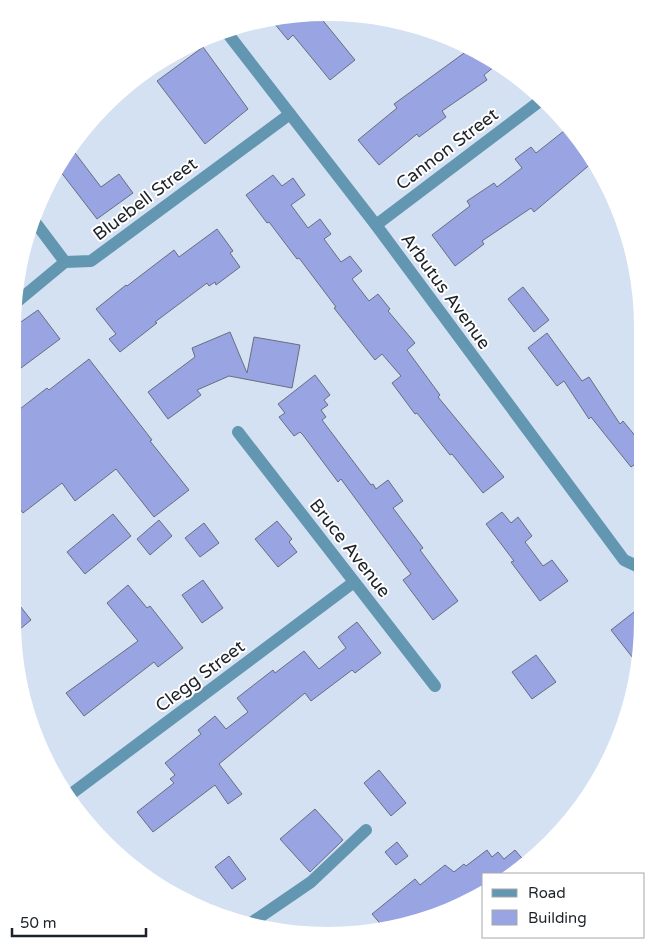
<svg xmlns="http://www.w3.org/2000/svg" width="655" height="948" viewBox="0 0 655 948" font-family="'Varela Round',sans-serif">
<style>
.building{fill:#99a4e3;stroke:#6a6d7f}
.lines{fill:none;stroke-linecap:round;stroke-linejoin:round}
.minor{stroke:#6296b1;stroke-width:12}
.labels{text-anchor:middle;stroke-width:4;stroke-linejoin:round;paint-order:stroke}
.street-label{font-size:18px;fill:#1d2229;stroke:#fff}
</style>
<rect width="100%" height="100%" fill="#d4e1f2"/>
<g class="building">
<path d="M320,17l35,43 -25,20 -37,-45 -5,5 -14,-17z"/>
<path d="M203,47l45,62 -43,35 -48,-63z"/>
<path d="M471,48l24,18 -11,9 3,5 -45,31 4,6 -27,20 -2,-3 -38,31 -21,-25 39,-32 -3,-4z"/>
<path d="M569,127l24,35 -59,50 -3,-4 -49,33 2,3 -29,22 -23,-31 38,-29 -3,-5 27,-18 3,4 25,-19 -7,-9 16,-12 5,6z"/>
<path d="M72,149l29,38 18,-13 14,19 -36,26 -40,-52z"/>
<path d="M273,175l9,11 11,-8 12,17 -14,10 17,23 12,-9 11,15 -7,5 17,23 9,-6 12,15 -10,8 17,22 9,-7 12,15 -2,2 27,32 -8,7 33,45 -2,2 66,80 -21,16 -31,-39 -2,1 -33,-42 -2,1 -23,-31 9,-7 -19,-22 -7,6 -41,-52 2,-1 -37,-49 -2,1 -28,-37 -2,1 -21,-28z"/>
<path d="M217,229l16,22 -3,2 10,14 -24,18 -1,-3 -6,4 -2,-3 -52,39 2,1 -37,29 -11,-13 7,-5 -20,-25 30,-24 1,1 47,-36 5,7z"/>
<path d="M523,287l26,33 -15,12 -26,-33z"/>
<path d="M38,310l22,29 -43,32 1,-47z"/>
<path d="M230,332l17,41 7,-36 46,8 -8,43 -63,-12 -32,14 4,5 -33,24 -20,-27 47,-35 -3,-9z"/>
<path d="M547,333l35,48 7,-4 31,47 3,-3 18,22v17l-10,7 -40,-50 -2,2 -25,-38 -7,5 -29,-38z"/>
<path d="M89,359l63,81 -2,1 39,49 -35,27 -38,-48 -41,32 -13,-18 -39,30 -8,-11 1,-90 31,-24 2,2z"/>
<path d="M315,375l15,20 -6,5 4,5 -7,5 5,7 -4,3 49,65 2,-1 3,5 12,-9 15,21 -10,7 30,40 -3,2 38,51 -25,19 -30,-40 8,-6 -70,-95 -3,3 -35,-47 -3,-3 -6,4 -15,-19 6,-4 -7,-9z"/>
<path d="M502,512l9,11 7,-6 14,19 -7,6 18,24 9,-6 16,21 -28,20 -29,-39 3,-1 -28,-37z"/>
<path d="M113,514l18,22 -46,38 -18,-22z"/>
<path d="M159,520l13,16 -22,19 -13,-16z"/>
<path d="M277,521l15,18 -3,3 8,10 -19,15 -23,-28z"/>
<path d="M204,523l15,20 -19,14 -15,-19z"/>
<path d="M203,580l20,28 -21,15 -20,-28z"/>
<path d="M128,585l19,23 3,-2 33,42 -25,19 -4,-5 -70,54 -18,-23 72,-52 -31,-38z"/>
<path d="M13,597l18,23 -17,14 -2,-14z"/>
<path d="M634,612l8,10v19l-6,21 -25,-32z"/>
<path d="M357,622l24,31 -26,20 -3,-3 -41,31 -6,-8 -86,71 23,30 -14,10 -13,-19 -62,47 -16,-20 37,-29 -4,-4 5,-4 -10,-12 36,-29 -3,-4 17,-14 11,13 22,-17 -11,-14 36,-28 2,3 29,-22 15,18 27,-21 -8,-11z"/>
<path d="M536,655l20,27 -24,17 -20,-27z"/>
<path d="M379,770l27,33 -15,13 -27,-33z"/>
<path d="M315,809l28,31 -33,32 -30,-33z"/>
<path d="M397,842l11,14 -12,9 -11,-13z"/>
<path d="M487,850l5,7 6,-5 6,7 11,-9 11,13 -16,11h-26v18l-17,11 -83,25 -12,-14 43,-35 5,6 25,-20 9,7 10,-8 2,2z"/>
<path d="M229,856l17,23 -14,10 -17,-22z"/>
</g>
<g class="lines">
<g class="minor">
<path d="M225,30l151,195 248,335 17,8"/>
<path d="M35,222l30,40"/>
<path d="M376,225l164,-124"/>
<path d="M18,301l47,-39 26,-1 199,-147"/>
<path d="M238,432l197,254"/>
<path d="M67,797l287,-215"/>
<path d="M251,923l60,-41 55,-52"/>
</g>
</g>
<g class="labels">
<g class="street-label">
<text transform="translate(447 149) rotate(-37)" y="6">Cannon Street</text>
<text transform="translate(145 199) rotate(-37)" y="6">Bluebell Street</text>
<text transform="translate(446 291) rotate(54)" y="6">Arbutus Avenue</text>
<text transform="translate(350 548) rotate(52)" y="6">Bruce Avenue</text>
<text transform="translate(200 676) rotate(-37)" y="6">Clegg Street</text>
</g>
</g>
<path d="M0 0H655V948H0ZM327 21H328A306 306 0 0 1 634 327V621A306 306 0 0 1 328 927H327A306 306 0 0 1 21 621V327A306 306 0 0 1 327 21Z" fill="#fff" fill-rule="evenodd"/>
<rect x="482" y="873" width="162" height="65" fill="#ffffff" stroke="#a5a7a9"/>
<rect x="492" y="889" width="25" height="8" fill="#6296b1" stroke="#a5a7a9"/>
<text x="528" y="898" font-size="15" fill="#1d2229">Road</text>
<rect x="492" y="910" width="25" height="15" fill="#99a4e3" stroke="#a5a7a9"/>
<text x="528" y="923" font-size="15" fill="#1d2229">Building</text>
<path d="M12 928v8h134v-8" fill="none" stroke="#1d2229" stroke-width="2.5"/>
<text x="20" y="928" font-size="15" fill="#1d2229" stroke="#ffffff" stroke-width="4" paint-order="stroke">50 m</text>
</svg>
